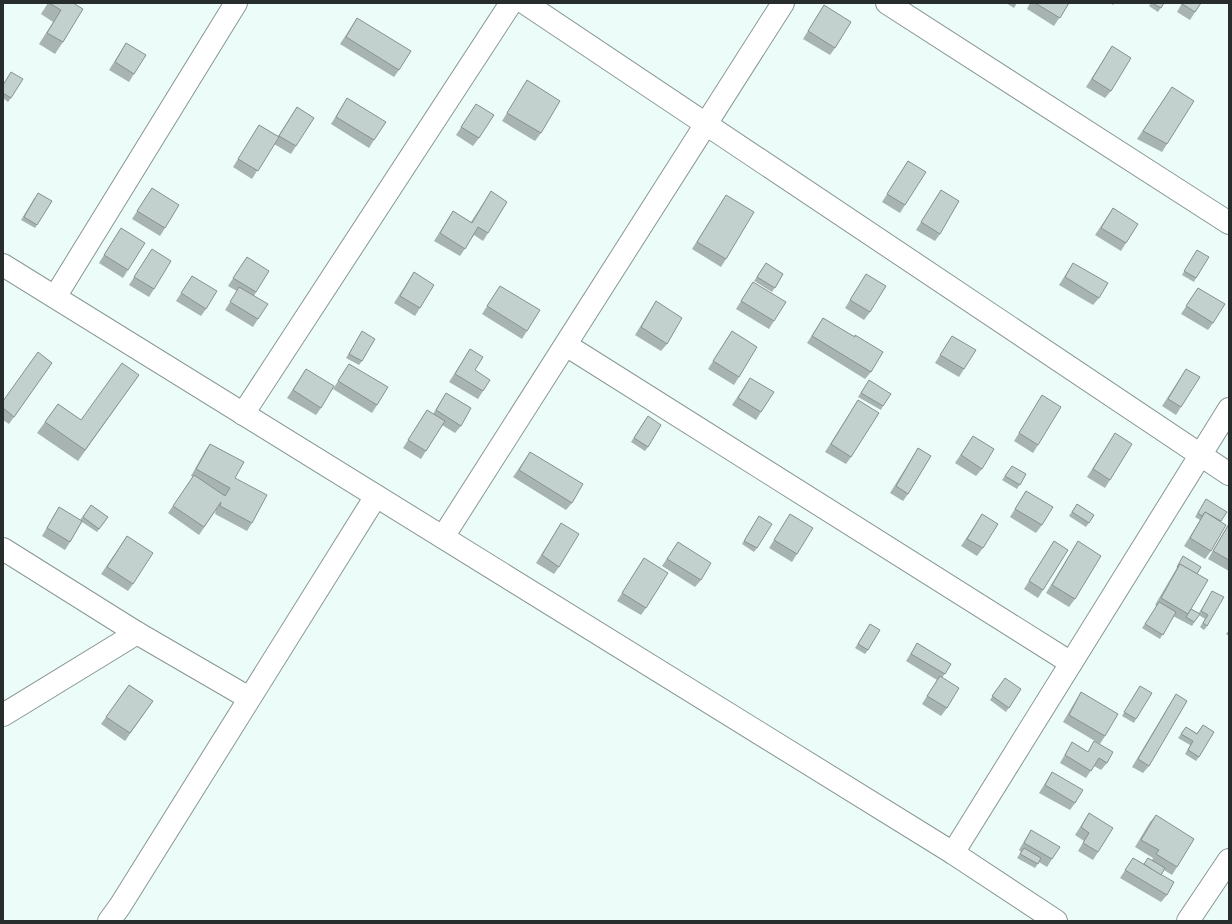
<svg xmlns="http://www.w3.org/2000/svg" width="1232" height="924" viewBox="0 0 1232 924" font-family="'DejaVu Sans',sans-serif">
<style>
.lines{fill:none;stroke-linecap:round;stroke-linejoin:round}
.minor-casing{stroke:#889793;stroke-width:24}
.minor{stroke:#fff;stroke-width:22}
.wall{fill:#a7b4b1}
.building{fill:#c2d1ce;stroke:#889290}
</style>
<rect width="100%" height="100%" fill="#ecfcf8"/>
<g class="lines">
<defs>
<g id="minor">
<path d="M525,3l704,471"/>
<path d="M887,3l342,220"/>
<path d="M3,265l950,588 103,68"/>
<path d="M55,297l181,-294"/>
<path d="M566,345l505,318"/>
<path d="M243,414l268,-411"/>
<path d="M443,537l340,-534"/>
<path d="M3,549l134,84 112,65"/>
<path d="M3,715l134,-82"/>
<path d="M953,853l276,-444"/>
<path d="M109,921l11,-15 256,-410"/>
<path d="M1188,921l41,-61"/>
</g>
</defs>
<use href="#minor" class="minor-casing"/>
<use href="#minor" class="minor"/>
</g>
<g class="wall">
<path d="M47,3h26l-10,39 -8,12 -16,-10 14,-22 -12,-8 7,-11z"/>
<path d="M1006,3h11l-3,5z"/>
<path d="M1030,3h39l-15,23 -27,-17z"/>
<path d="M1110,3h5l-2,2z"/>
<path d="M1151,3h13l-6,9 -9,-6z"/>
<path d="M1182,3h19l-11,17 -13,-8z"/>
<path d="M824,5l11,43 -5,7 -27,-16z"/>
<path d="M357,18l42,52 -5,7 -54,-33z"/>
<path d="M126,43l8,31 -5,8 -20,-12z"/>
<path d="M1112,46l-1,45 -6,7 -19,-11z"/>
<path d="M527,80l14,53 -6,8 -33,-20z"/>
<path d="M3,85l8,13 -3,4 -5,-4z"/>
<path d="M1172,87l-5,57 -5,8 -25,-13z"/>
<path d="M347,98l27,42 -5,8 -38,-24z"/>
<path d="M476,104l3,34 -6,8 -17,-11z"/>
<path d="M297,107l-1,39 -5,8 -17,-10 -22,35 -19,-12 26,-42 19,11z"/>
<path d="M908,161l-3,44 -5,8 -18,-11z"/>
<path d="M152,188l13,40 -5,8 -28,-17z"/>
<path d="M941,190l-1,44 -5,7 -19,-11z"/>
<path d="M491,191l-3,42 -5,8 -9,-6 -14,21 -26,-15 19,-30 18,11z"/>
<path d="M726,195v64l-5,8 -29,-18z"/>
<path d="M35,197l2,28 -2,3 -14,-8z"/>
<path d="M1113,208l13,35 -5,8 -26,-16z"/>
<path d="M121,228l7,42 -5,8 -24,-15z"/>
<path d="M152,249l2,40 -5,8 -20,-12z"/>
<path d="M1197,250l-1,28 -2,4 -12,-7z"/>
<path d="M247,257l9,35 -2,4 4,23 -5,8 -28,-17 12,-19 -9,-5z"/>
<path d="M766,263l17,11 -11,18 -18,-11z"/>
<path d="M1073,263l26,35 -6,7 -34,-20z"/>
<path d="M414,272l6,36 -5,8 -21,-13z"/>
<path d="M866,274l4,38 -6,8 -19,-12z"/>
<path d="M192,276l14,33 -5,7 -25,-15z"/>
<path d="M753,282l21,39 -5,8 -33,-20z"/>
<path d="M500,286l27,45 -5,8 -40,-25z"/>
<path d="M1198,288l15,35 -5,7 -27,-16z"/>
<path d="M656,301l11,43 -6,7 -26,-16z"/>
<path d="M823,318l48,54 -6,7 -58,-36z"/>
<path d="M732,331l7,46 -5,8 -26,-16z"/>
<path d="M360,335l2,26 -3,4 -13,-7z"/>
<path d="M952,336l12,33 -5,8 -24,-14z"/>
<path d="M470,349l5,21 8,21 -5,8 -29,-17z"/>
<path d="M52,363l-43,61 -6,-4v-19z"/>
<path d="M349,364l28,41 -5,8 -39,-24z"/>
<path d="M306,369l15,39 -5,7 -29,-17z"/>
<path d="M1186,369l-5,38 -5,8 -14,-9z"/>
<path d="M139,375l-61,86 -41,-28 21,-29 23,16z"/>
<path d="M750,378l11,34 -5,8 -24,-15z"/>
<path d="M869,380l14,26 -2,4 -23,-13z"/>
<path d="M446,393l15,33 -6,7 -13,-8 -21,34 -18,-11 24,-38 6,4z"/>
<path d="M1042,395l-4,50 -5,8 -19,-12z"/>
<path d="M858,400l-7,57 -5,7 -21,-12z"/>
<path d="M645,420l3,27 -3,4 -14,-9z"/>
<path d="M1115,433l-5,47 -5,8 -18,-11z"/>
<path d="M973,436l9,33 -6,7 -21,-13z"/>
<path d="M210,444l25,34 17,45 -5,8 -32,-17 1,-4 -17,25 -31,-22 25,-36 -2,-1 14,-25z"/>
<path d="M918,448l-10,46 -5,7 -13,-8z"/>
<path d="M530,452l42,51 -6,7 -53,-33z"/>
<path d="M1012,466l14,8 -9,15 -15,-9z"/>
<path d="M1026,491l16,34 -6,8 -26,-16z"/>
<path d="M1206,499l15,22 -10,30 -6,8 -21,-13 16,-26 -5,-3z"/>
<path d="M1077,504l17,11 -8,12 -17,-11z"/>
<path d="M91,505l17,12 -11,15 -15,-10 -12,20 -5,8 -23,-14 12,-21 5,-8 21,13z"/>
<path d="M790,514l7,40 -5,8 -23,-14z"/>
<path d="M982,514l1,34 -6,8 -16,-10z"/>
<path d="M757,520v28l-3,4 -12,-8z"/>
<path d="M561,523l-2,44 -5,7 -18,-11z"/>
<path d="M1229,523v48l-21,-12z"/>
<path d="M127,536l6,48 -5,7 -27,-17z"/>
<path d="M1054,541l-11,49 -5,8 -14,-9z"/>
<path d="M1078,541l-3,58 -6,8 -23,-14 27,-44z"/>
<path d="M678,542l23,38 -6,7 -33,-21z"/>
<path d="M1183,556l14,18 -6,35 8,4 13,-22 -5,35 -3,4 -4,-3 5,-8 -6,-4 -7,11 -19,-10 -13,23 -18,-11 15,-22 -2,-1 20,-34z"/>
<path d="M644,558l2,50 -5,7 -24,-14z"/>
<path d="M870,624l-2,26 -3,4 -10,-6z"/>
<path d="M1229,630v6l-3,-2z"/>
<path d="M917,643l34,21 -9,14 5,30 -6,8 -19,-12 15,-24 -31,-19z"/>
<path d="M1005,678l16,11 -15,23 -16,-12z"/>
<path d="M129,685l24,16 -28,40 -24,-17z"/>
<path d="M1140,686l-4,33 -2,4 -12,-7z"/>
<path d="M1081,692l24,44 -5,8 -37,-22 13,-22z"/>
<path d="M1176,694l-27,72 -6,7 -11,-6 39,-65z"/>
<path d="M1203,725l-4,32 -3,4 -11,-7 5,-9 -12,-7 8,-11 11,6z"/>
<path d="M1094,741l13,22 -6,7 -7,-4 -8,12 -26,-15 12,-21 16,10z"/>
<path d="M1052,772l23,31 -5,7 -31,-17z"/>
<path d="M1089,813l9,39 -5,8 -15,-9 6,-10 -9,-6z"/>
<path d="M1156,815l21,52 -5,8 -8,-5 -3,5 6,20 -6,7 -41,-24 13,-20 11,6 4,-6 4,2 1,-2 -18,-11 15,-25z"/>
<path d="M1031,830l21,29 -5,8 -8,-5 -4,6 -18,-10 4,-6 -2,-2 7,-12z"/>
</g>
<g class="building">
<path d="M49,3h24l10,6 -20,33 -16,-9 14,-23z"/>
<path d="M1035,3h34l-9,15z"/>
<path d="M1152,3h12l-3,5z"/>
<path d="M1183,3h18l-6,9 -13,-8z"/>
<path d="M824,5l27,17 -16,26 -27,-17z"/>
<path d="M357,18l54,33 -12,19 -53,-33z"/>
<path d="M126,43l20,12 -12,19 -19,-12z"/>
<path d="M1112,46l19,12 -20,33 -19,-12z"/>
<path d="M11,72l12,7 -12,19 -8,-5v-8z"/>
<path d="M527,80l33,21 -19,32 -34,-20z"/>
<path d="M1172,87l22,14 -27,43 -24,-13z"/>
<path d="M347,98l39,24 -12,18 -38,-23z"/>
<path d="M476,104l18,11 -15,23 -18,-11z"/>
<path d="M297,107l17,11 -18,28 -17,-10z"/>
<path d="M259,125l20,12 -21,34 -20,-12z"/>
<path d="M908,161l18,11 -21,33 -18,-11z"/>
<path d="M152,188l27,17 -14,23 -28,-17z"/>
<path d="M941,190l18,11 -19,33 -19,-12z"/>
<path d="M491,191l16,11 -19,31 -10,-6 -13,22 -25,-16 13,-22 19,12z"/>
<path d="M38,193l14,8 -15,24 -13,-8z"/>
<path d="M726,195l28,17 -28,47 -29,-17z"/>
<path d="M1113,208l25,16 -12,19 -25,-15z"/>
<path d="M121,228l24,15 -17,27 -24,-15z"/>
<path d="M152,249l19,12 -17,28 -20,-12z"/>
<path d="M1197,250l12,7 -13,21 -12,-7z"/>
<path d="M247,257l22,14 -13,21 -23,-14z"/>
<path d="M766,263l17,11 -8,14 -18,-11z"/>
<path d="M1073,263l35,20 -9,15 -34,-21z"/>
<path d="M414,272l20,13 -14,23 -20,-12z"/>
<path d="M866,274l20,12 -16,26 -20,-12z"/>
<path d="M192,276l25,15 -11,18 -25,-16z"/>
<path d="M753,282l33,20 -12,19 -33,-20z"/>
<path d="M500,286l40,24 -13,21 -40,-25z"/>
<path d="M239,287l29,17 -10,15 -28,-17z"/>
<path d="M1198,288l27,16 -12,19 -27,-17z"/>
<path d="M656,301l26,17 -15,26 -26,-17z"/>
<path d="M823,318l32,19v-2l28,17 -12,20 -59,-36z"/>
<path d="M362,331l13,8 -13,22 -13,-7z"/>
<path d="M732,331l25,16 -18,30 -26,-16z"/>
<path d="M952,336l24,14 -12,19 -24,-14z"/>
<path d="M470,349l13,8 -8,13 15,10 -7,11 -28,-17z"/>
<path d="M38,352l14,11 -38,54 -11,-9v-7z"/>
<path d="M122,363l17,12 -54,75 -40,-28 13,-18 23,16z"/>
<path d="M349,364l39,23 -11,18 -39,-24z"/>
<path d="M306,369l28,17 -13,22 -28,-18z"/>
<path d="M1186,369l14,8 -19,30 -13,-8z"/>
<path d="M750,378l24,14 -13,20 -23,-14z"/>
<path d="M869,380l22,14 -8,12 -22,-13z"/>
<path d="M446,393l25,15 -10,18 -25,-16z"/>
<path d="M1042,395l19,12 -23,38 -19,-12z"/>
<path d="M858,400l21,13 -28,44 -20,-13z"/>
<path d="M427,410l18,11 -19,30 -18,-11z"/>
<path d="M648,416l13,9 -13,22 -14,-9z"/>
<path d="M1115,433l17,11 -22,36 -17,-11z"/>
<path d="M973,436l21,13 -12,20 -21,-14z"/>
<path d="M210,444l34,18 -9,16 32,17 -15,28 -32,-17 1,-4 -17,25 -31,-21 21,-31 31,21 5,-8 -34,-19z"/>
<path d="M918,448l13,8 -23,38 -12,-8z"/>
<path d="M530,452l53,32 -11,19 -53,-33z"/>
<path d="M1012,466l14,8 -6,11 -15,-9z"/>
<path d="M1026,491l27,16 -11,18 -27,-16z"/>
<path d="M1206,499l21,13 -6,9 -16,-9 -3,4 -4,-3z"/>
<path d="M1077,504l17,11 -5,8 -17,-11z"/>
<path d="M91,505l17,12 -9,12 -16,-12z"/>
<path d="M59,507l23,14 -12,21 -23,-14z"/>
<path d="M1205,512l21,13 -15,26 -21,-13z"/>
<path d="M790,514l23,14 -16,26 -23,-14z"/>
<path d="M982,514l16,10 -15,24 -16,-9z"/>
<path d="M759,516l13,8 -15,24 -13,-7z"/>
<path d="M561,523l18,11 -20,33 -17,-12z"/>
<path d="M1229,524v36l-16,-9z"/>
<path d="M127,536l26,17 -20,31 -26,-17z"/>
<path d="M1054,541l14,9 -25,40 -14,-9z"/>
<path d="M1078,541l23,15 -26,43 -23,-14z"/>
<path d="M678,542l33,21 -10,17 -34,-21z"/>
<path d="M1183,556l18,11 -4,7 -17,-10 -2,4 -1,-1z"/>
<path d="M644,558l24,15 -22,35 -24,-15z"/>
<path d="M1180,564l28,16 -20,34 -27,-16z"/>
<path d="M1212,591l12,6 -17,29 -4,-3 5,-8 -7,-4z"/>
<path d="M1159,602l17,10 -13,23 -18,-11z"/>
<path d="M1191,609l9,5 -6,8 -8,-5z"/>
<path d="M870,624l10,6 -12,20 -10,-6z"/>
<path d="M917,643l34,21 -6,10 -34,-20z"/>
<path d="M940,676l19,12 -12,20 -20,-12z"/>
<path d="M1005,678l16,11 -12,19 -17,-12z"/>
<path d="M129,685l24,16 -23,32 -24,-16z"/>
<path d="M1140,686l12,7 -16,26 -12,-7z"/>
<path d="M1081,692l37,22 -13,22 -36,-21z"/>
<path d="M1176,694l11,7 -38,65 -11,-7z"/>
<path d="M1203,725l11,7 -15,25 -11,-7 5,-9 -12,-7 5,-7 11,7z"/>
<path d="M1094,741l19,11 -6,11 -8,-5 -8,13 -26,-16 7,-13 16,10z"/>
<path d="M1052,772l31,18 -8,13 -30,-18z"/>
<path d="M1089,813l24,15 -15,24 -15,-9 6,-10 -8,-6z"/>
<path d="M1156,815l38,24 -17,28 -21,-13 3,-4 -18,-10z"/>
<path d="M1031,830l29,17 -8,12 -28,-16z"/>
<path d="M1024,848l17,10 -3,6 -18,-10z"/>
<path d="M1133,858l41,24 -7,13 -42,-25z"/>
<path d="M1148,858l17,10 -4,7 -17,-11z"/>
</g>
<rect width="1232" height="924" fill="none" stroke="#272d2c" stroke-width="8"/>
</svg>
